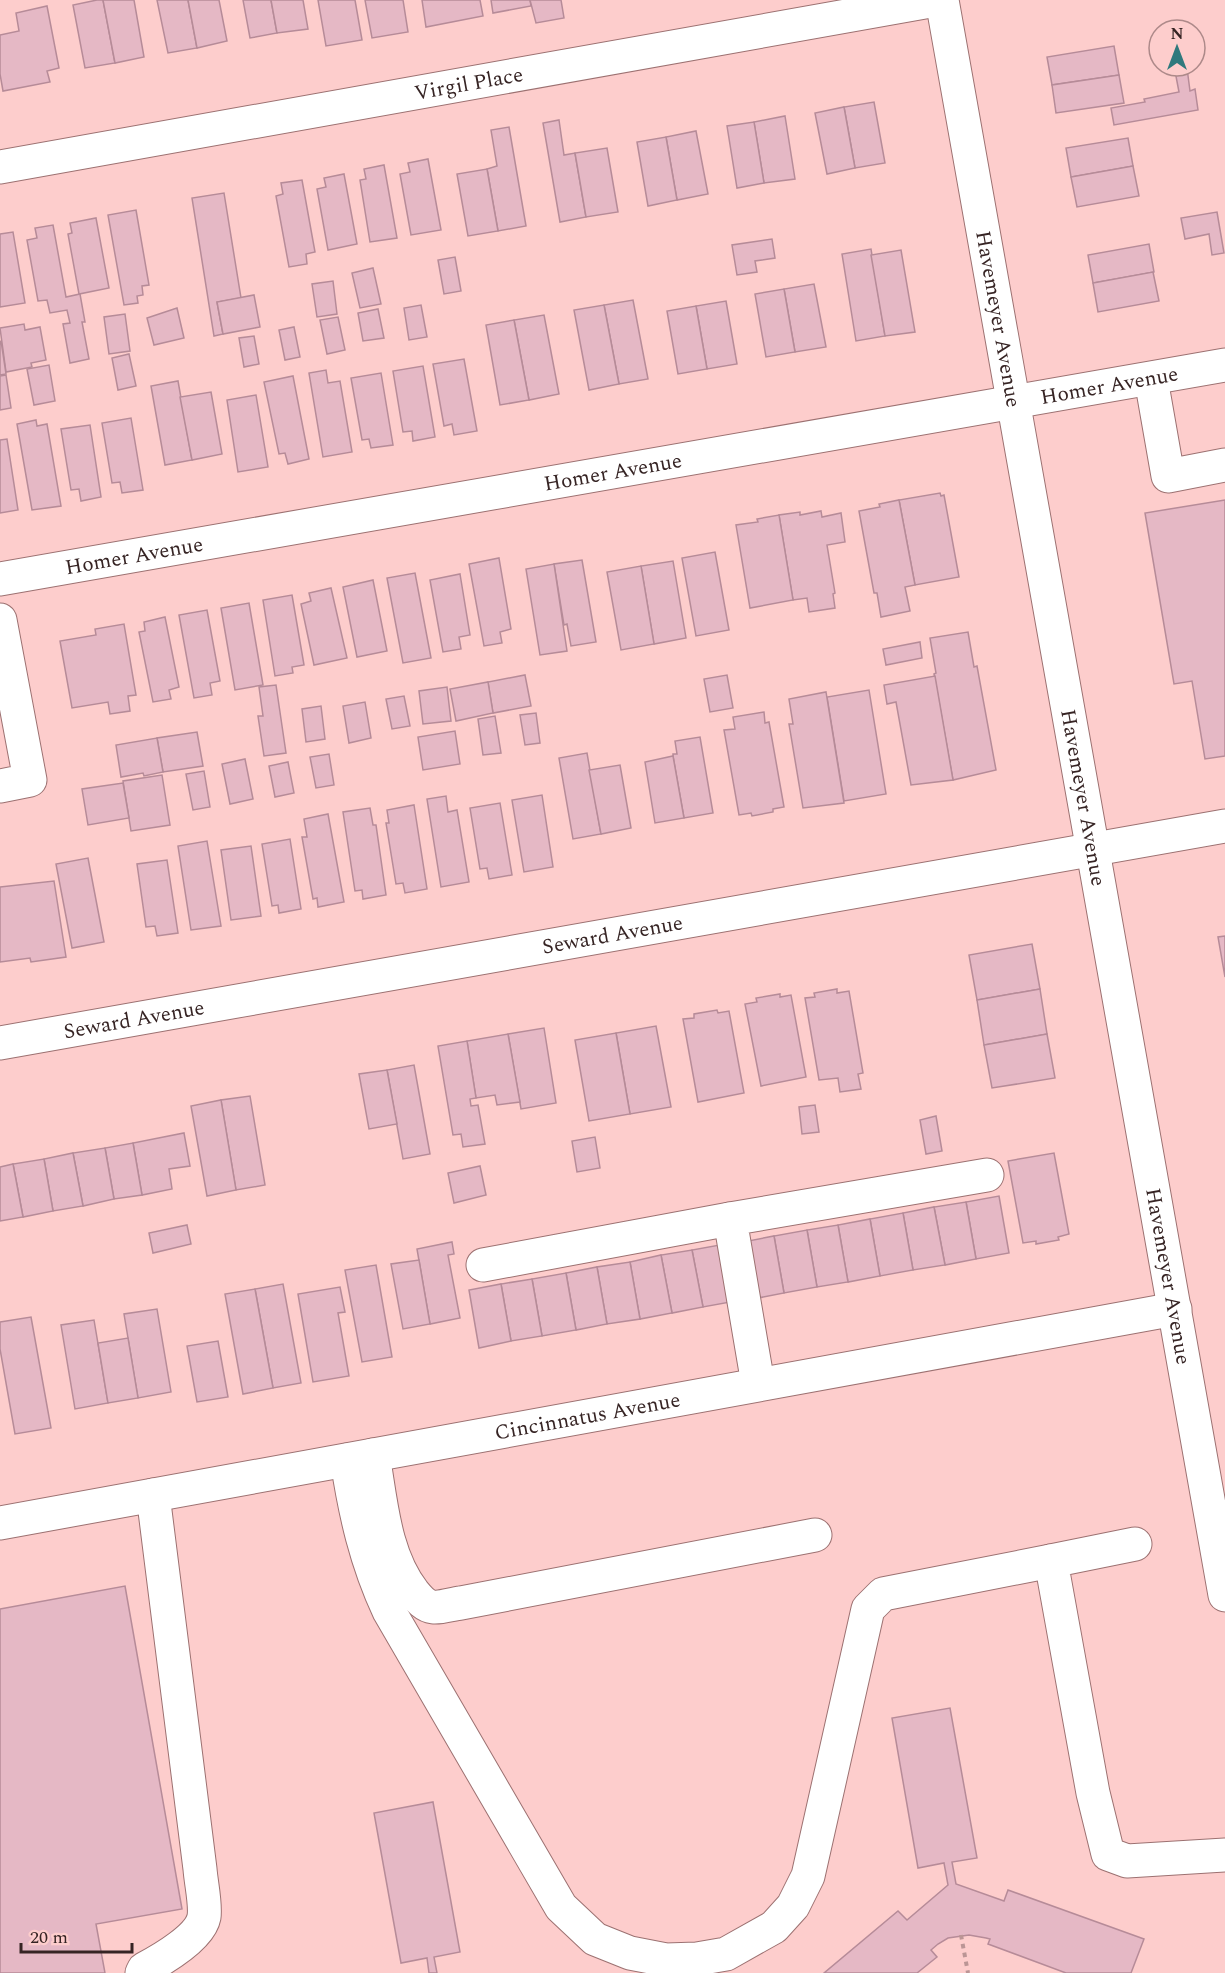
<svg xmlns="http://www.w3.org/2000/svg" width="1225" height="1973" viewBox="0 0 1225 1973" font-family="Spectral,serif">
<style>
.building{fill:#e5b8c5;stroke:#b68b98;stroke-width:1.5}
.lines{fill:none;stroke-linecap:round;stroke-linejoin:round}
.minor-casing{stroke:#9c7171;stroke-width:35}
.path{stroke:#bb9595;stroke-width:4;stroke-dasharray:4.5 4.5;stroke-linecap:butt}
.minor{stroke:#fff;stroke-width:33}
.labels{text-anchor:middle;stroke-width:6;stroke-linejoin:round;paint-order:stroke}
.street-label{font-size:21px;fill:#362424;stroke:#fdcdcc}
</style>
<rect width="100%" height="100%" fill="#fdcdcc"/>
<g class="building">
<path d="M97,0h6l12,63 -30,5 -12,-63z"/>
<path d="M103,0h31l10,57 -29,6z"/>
<path d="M157,0h31l9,48 -29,5z"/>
<path d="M188,0h31l8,41 -30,7z"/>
<path d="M243,0h28l6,33 -27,5z"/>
<path d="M271,0h32l5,29 -31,4z"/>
<path d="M318,0h37l7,40 -36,6z"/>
<path d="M365,0h38l5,32 -36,6z"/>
<path d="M422,0h58l3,16 -57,11z"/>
<path d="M491,0h39l1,6 -38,7z"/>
<path d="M530,0h31l3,18 -28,5z"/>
<path d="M47,6l12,62 -12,3 3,11 -47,9 -3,-17v-39l19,-4 -3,-18z"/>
<path d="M1114,46l5,29 -67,10 -5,-28z"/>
<path d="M1187,68l3,23 5,-2 3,21 -84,15 -3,-17 34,-6 -1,-3 35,-7 -4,-21z"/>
<path d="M1119,75l5,28 -68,10 -4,-28z"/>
<path d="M874,102l11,61 -30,5 -11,-61z"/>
<path d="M844,107l11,61 -28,6 -12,-61z"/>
<path d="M785,116l10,63 -31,4 -10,-61z"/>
<path d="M559,120l5,35 11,-2 11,64 -26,5 -17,-99z"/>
<path d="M754,122l10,61 -27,5 -10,-62z"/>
<path d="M509,127l17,99 -28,5 -11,-62 10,-3 -6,-36z"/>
<path d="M696,131l12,63 -31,6 -11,-63z"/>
<path d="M666,137l11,63 -29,6 -11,-64z"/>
<path d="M1128,138l5,28 -62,11 -5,-29z"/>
<path d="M607,148l11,64 -32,5 -11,-64z"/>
<path d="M428,159l13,71 -30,5 -11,-61 10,-2 -2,-9z"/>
<path d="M384,165l13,73 -27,4 -10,-62 6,-1 -2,-10z"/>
<path d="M1133,166l6,30 -62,11 -6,-30z"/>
<path d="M487,169l11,62 -30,5 -11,-62z"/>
<path d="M344,174l13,70 -29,6 -11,-61 9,-2 -2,-9z"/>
<path d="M302,180l13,72 -9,2 1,10 -18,3 -13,-71 7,-2 -2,-11z"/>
<path d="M224,193l17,105 -24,4 6,32 -9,2 -22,-138z"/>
<path d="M136,210l13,75 -7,1 1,9 -6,1 1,7 -14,2 -16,-90z"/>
<path d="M1217,212l7,41 -12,2 -3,-21 -24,5 -4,-21z"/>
<path d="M96,218l13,70 -30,6 -11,-60 4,-1 -2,-10z"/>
<path d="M53,225l13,72 14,-3 5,28h-3l7,37 -19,4 -7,-39 7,-1 -3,-13 -17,3 -3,-13 -9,1 -11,-61 10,-2 -2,-10z"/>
<path d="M13,232l12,71 -25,4v-73z"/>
<path d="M772,239l3,19 -20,3 2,11 -20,3 -5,-30z"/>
<path d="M1149,244l5,28 -61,11 -5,-28z"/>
<path d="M871,249l14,87 -29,5 -14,-87z"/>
<path d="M901,250l14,82 -30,4 -14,-81z"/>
<path d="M455,257l6,34 -17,3 -6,-34z"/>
<path d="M373,268l8,36 -21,4 -8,-35z"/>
<path d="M1153,272l6,29 -61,11 -5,-29z"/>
<path d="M333,281l4,33 -20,3 -5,-33z"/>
<path d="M814,284l12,63 -31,5 -11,-63z"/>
<path d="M784,289l11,63 -29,5 -11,-63z"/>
<path d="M254,295l6,32 -37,7 -6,-32z"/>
<path d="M633,300l15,79 -29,5 -15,-79z"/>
<path d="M726,301l11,63 -30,5 -11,-63z"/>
<path d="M421,305l6,32 -18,3 -5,-32z"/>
<path d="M604,305l15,79 -30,6 -15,-80z"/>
<path d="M696,306l11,63 -29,5 -11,-63z"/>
<path d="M177,308l7,30 -30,7 -7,-27z"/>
<path d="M378,309l6,29 -21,3 -5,-28z"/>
<path d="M125,314l5,37 -21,3 -5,-37z"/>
<path d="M544,315l15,79 -30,6 -15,-80z"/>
<path d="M338,317l7,33 -18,4 -7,-34z"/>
<path d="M514,320l15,80 -29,5 -14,-80z"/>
<path d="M24,324l1,6 15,-3 6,33 -15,3 1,4 -26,5 -6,-44z"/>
<path d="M294,327l6,30 -15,3 -6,-30z"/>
<path d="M254,336l5,28 -15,3 -5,-29z"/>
<path d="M1,341l5,33 -6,1v-33z"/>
<path d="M129,354l7,32 -18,4 -6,-32z"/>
<path d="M464,359l13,72 -23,4 -2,-11 -8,2 -11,-62z"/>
<path d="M49,365l6,36 -21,4 -7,-36z"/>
<path d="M423,366l12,71 -22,4 -1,-10 -9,1 -10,-61z"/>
<path d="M326,370l2,13 12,-2 12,71 -29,5 -14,-84z"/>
<path d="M381,373l12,72 -22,3 -2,-9 -7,1 -11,-62z"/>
<path d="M6,375l5,33 -11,2v-34z"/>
<path d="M293,376l16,83 -21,5 -3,-11 -6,1 -15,-72z"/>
<path d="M178,381l14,79 -27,5 -14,-79z"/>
<path d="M211,392l11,62 -30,6 -12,-63z"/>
<path d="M256,395l12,72 -30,5 -11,-72z"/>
<path d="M131,418l12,72 -21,3 -2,-11 -8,1 -10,-60z"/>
<path d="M36,420l1,6 10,-2 14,82 -29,4 -15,-86z"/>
<path d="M90,425l11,72 -20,4 -2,-12 -8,1 -10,-61z"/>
<path d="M7,439l11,71 -18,3v-73z"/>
<path d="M940,493l1,3 3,-1 15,82 -44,8 -16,-85z"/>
<path d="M899,500l16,85 -10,2 5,24 -29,6 -4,-24h-3l-15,-82 21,-4 -1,-3z"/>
<path d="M1225,500v256l-20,3 -13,-78 -18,3 -29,-171z"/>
<path d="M821,511l1,6 19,-4 4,29 -18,3 8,48 -2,1 2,14 -26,4 -2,-14 -14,2 -14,-85 21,-3v3z"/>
<path d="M779,515l14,85 -43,8 -14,-83 22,-3 -1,-3z"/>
<path d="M715,552l14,78 -33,6 -14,-78z"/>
<path d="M499,558l12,71 -11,3 2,11 -18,3 -15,-82z"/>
<path d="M582,560l14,82 -25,4 -4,-22 -3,1 -10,-61z"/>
<path d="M673,561l13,77 -32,6 -13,-78z"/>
<path d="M554,564l13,87 -27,4 -14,-86z"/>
<path d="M641,566l13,78 -33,6 -14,-78z"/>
<path d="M415,573l16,85 -28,5 -16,-85z"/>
<path d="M460,574l10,61 -11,2 2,12 -18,3 -13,-72z"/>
<path d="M373,580l14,71 -30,6 -14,-70z"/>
<path d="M331,588l16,70 -33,7 -13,-61 10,-3 -2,-8z"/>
<path d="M292,595l12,70 -12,2 1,6 -18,3 -12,-76z"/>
<path d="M249,603l14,82 -28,5 -14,-82z"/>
<path d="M207,610l13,71 -10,2 2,12 -18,3 -15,-83z"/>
<path d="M165,617l14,70 -10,3 2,9 -18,3 -14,-70 6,-1 -1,-9z"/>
<path d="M124,624l12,71 -8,1 2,15 -20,3 -2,-12 -36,6 -12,-67 36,-6 -1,-6z"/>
<path d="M968,632l6,35 3,-1 19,104 -43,10 -19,-106 2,-1 -6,-35z"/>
<path d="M920,642l2,16 -36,7 -3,-16z"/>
<path d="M525,675l6,31 -38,7 -5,-31z"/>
<path d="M727,675l6,33 -23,4 -6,-33z"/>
<path d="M935,676l18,104 -42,5 -15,-83 -9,2 -3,-19z"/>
<path d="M488,682l5,31 -37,8 -6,-32z"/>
<path d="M276,685l10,68 -22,3 -6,-40h5l-4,-29z"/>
<path d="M447,687l4,34 -28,3 -4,-33z"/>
<path d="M869,690l17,104 -42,7 -17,-104z"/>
<path d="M826,692l18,111 -41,5 -14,-84h4l-4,-25z"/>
<path d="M404,696l6,30 -18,3 -6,-30z"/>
<path d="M365,702l6,36 -22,5 -6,-37z"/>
<path d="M321,706l4,33 -19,3 -4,-33z"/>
<path d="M764,712l1,11 4,-1 15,85 -11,2v3l-21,4 -1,-3 -12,2 -15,-85 11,-1 -2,-12z"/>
<path d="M536,713l4,30 -15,2 -5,-30z"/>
<path d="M495,716l6,37 -18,2 -5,-36z"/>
<path d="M455,731l5,33 -37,6 -5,-33z"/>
<path d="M197,732l6,34 -40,6 -6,-34z"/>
<path d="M700,737l13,76 -29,5 -11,-62v-2h4l-2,-13z"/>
<path d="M157,738l6,34 -19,4 -1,-3 -22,4 -5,-32z"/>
<path d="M587,753l14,81 -28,5 -14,-81z"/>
<path d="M329,754l5,31 -18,3 -6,-31z"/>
<path d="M673,756l11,62 -29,5 -10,-61z"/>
<path d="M245,759l8,40 -23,5 -8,-40z"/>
<path d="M288,762l6,31 -19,4 -6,-31z"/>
<path d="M620,765l11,63 -30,6 -12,-64z"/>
<path d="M204,771l6,36 -17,3 -7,-36z"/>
<path d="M162,775l8,50 -39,6 -8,-50z"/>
<path d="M123,783l6,35 -41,7 -6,-36z"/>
<path d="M542,795l11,72 -29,5 -12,-72z"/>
<path d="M446,796l2,16 9,-2 12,72 -28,5 -14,-88z"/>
<path d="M500,803l12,72 -23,4 -2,-11 -7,1 -10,-61z"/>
<path d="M414,805l13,84 -22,4 -2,-10 -7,1 -10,-61h3l-2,-13z"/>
<path d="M370,808l3,17h3l10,70 -23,4 -1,-9 -7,1 -12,-79z"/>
<path d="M328,814l16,88 -26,5 -1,-9 -4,1 -11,-62h5l-3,-18z"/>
<path d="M290,839l11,70 -22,4 -1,-8 -6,1 -10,-62z"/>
<path d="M207,841l14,85 -30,4 -13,-84z"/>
<path d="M251,846l10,70 -30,4 -10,-70z"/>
<path d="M88,858l16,84 -32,6 -16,-84z"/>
<path d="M167,860l11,73 -21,3 -2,-10 -9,1 -9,-63z"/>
<path d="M54,881l12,76 -35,5 -1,-4 -30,4v-75z"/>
<path d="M1225,936v41l-7,-40z"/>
<path d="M1032,944l8,45 -63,11 -8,-45z"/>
<path d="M837,989v4l12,-2 14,82 -5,1 3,15 -21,3 -2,-14 -19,2 -14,-82 10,-1 -1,-4z"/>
<path d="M1040,989l7,45 -63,11 -7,-45z"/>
<path d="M780,994v3l11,-2 15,82 -45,9 -16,-82 12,-2 -1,-4z"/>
<path d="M717,1010l1,3 11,-2 15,82 -46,9 -15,-83 11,-1v-4z"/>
<path d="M656,1026l15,81 -41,7 -14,-81z"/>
<path d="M544,1028l12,75 -35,6 -13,-75z"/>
<path d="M616,1033l14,81 -41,7 -14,-81z"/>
<path d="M508,1034l12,68 -23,3 -2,-10 -19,3 -9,-57z"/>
<path d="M1047,1034l8,44 -63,10 -8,-43z"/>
<path d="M467,1041l9,57 -6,1 1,7 7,-1 7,39 -22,3 -2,-13 -8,1 -15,-89z"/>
<path d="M414,1065l16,89 -27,5 -16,-89z"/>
<path d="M387,1070l10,54 -28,5 -10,-55z"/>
<path d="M250,1096l15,89 -29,5 -15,-90z"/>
<path d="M221,1100l15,90 -29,6 -16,-90z"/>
<path d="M815,1105l4,27 -17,2 -3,-27z"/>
<path d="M936,1116l6,35 -16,3 -6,-34z"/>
<path d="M184,1133l6,33 -21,3 3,20 -30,6 -9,-52z"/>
<path d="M595,1137l5,31 -23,4 -5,-31z"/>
<path d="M133,1143l9,52 -28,4 -9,-51z"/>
<path d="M105,1148l9,51 -31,7 -10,-53z"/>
<path d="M73,1153l10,53 -30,5 -9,-52z"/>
<path d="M1054,1153l15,81 -11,3 1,3 -23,4v-3l-13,2 -15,-82z"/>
<path d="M44,1159l9,52 -30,6 -10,-53z"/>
<path d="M13,1164l10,53 -23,4v-54z"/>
<path d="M480,1166l6,29 -32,8 -6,-30z"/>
<path d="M999,1196l10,57 -33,6 -10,-57z"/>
<path d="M966,1202l10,57 -31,6 -11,-58z"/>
<path d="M934,1207l11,58 -32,5 -10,-57z"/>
<path d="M903,1213l10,57 -33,6 -10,-57z"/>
<path d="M870,1219l10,57 -32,6 -10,-57z"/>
<path d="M187,1225l4,19 -38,9 -4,-20z"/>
<path d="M838,1225l10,57 -31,5 -10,-57z"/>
<path d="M807,1230l10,57 -33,6 -10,-57z"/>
<path d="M774,1236l10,57 -31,6 -10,-57z"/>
<path d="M452,1242l2,12 -6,1 12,63 -30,6 -13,-75z"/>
<path d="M725,1244l11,57 -33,6 -11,-57z"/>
<path d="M692,1250l11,57 -31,6 -11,-58z"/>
<path d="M661,1255l11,58 -32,6 -10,-57z"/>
<path d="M419,1260l11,64 -27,5 -12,-65z"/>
<path d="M630,1262l10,57 -33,5 -10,-57z"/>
<path d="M376,1265l16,92 -30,5 -17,-92z"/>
<path d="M597,1267l10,57 -31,6 -10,-57z"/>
<path d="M566,1273l10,57 -34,6 -10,-57z"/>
<path d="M532,1279l10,57 -31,5 -10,-57z"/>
<path d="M283,1284l18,99 -28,5 -18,-99z"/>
<path d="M501,1284l10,57 -32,7 -10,-58z"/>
<path d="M340,1287l5,25 -7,1 11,63 -36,6 -15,-88z"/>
<path d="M255,1289l18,99 -30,6 -18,-100z"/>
<path d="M157,1309l14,83 -33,6 -14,-84z"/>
<path d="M31,1317l20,111 -36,6 -15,-85v-27z"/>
<path d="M94,1320l14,83 -33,6 -14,-84z"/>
<path d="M128,1338l10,60 -30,5 -10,-60z"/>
<path d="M218,1341l10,56 -31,5 -10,-56z"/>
<path d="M125,1586l57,323 -86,15 9,49h-105v-364z"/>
<path d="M950,1708l27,150 -25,4 4,22 48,17 4,-11 136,49 -13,34h-65l-78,-29 2,-5 -4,-1 -17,-3 -21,3 -10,6 -7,6 6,7 -20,16h-93l74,-62 9,9 41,-35 -4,-22 -26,5 -26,-150z"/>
<path d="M433,1802l27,150 -26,5 3,16h-8l-2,-15 -26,5 -27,-150z"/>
</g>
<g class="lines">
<defs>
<g id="minor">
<path id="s1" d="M942,0l283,1595"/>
<path id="s2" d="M0,167l936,-167"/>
<path d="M1151,379l17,97 57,-11"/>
<path id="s3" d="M0,579l1225,-214"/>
<path d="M0,620l30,160 -30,6"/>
<path id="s4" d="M0,1043l1225,-217"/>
<path d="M483,1265l247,-46"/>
<path d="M758,1384l-28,-165 257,-44"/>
<path d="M373,1455c8,46 11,100 41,138 5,6 11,13 19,14 8,1 19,-3 28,-4l354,-68"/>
<path d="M347,1460c8,53 19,102 42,151l172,296 34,32 35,14 36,7 31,-1 29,-5 48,-27 19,-21 15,-30 60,-267 15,-15 168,-33"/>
<path id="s5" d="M0,1523l1175,-214"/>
<path d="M1135,1544l-84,17 42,232 15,61 19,7 98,-6"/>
<path d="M142,1973l2,-4c17,-9 56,-31 60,-52 2,-13 -3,-34 -4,-48l-47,-374"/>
</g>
</defs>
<use href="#minor" class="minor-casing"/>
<path class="path" d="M961,1935l7,38"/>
<use href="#minor" class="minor"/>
</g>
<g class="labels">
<g class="street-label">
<text dy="7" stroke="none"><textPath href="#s2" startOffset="476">Virgil Place</textPath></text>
<text dy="7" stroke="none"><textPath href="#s1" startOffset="324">Havemeyer Avenue</textPath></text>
<text dy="7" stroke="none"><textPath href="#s3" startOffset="1126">Homer Avenue</textPath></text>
<text dy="7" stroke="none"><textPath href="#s3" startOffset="622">Homer Avenue</textPath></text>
<text dy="7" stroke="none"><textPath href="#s3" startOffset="136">Homer Avenue</textPath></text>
<text dy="7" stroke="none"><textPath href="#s1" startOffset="810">Havemeyer Avenue</textPath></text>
<text dy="7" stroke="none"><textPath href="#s4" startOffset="622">Seward Avenue</textPath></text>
<text dy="7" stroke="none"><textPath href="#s4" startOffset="136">Seward Avenue</textPath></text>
<text dy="7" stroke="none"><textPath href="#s1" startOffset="1296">Havemeyer Avenue</textPath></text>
<text dy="7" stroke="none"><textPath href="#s5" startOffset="597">Cincinnatus Avenue</textPath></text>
</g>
</g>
<g transform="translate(1177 48)"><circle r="28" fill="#fdcdcc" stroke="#ad8989" stroke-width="1.5"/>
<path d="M0-4.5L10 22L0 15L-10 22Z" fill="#2f797d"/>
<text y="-9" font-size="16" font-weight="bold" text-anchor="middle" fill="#362424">N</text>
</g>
<path d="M21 1943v9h111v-9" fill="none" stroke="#362424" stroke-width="3"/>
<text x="30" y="1943" font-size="18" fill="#362424" stroke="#fdcdcc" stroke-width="4.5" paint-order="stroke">20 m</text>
</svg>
